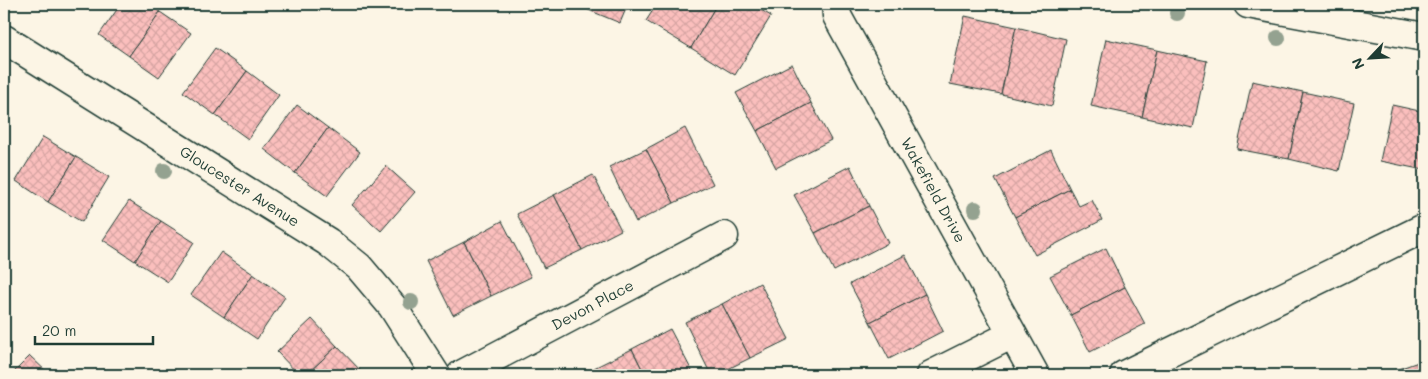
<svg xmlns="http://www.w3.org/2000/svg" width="1428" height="379" viewBox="0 0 1428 379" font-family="Mali,sans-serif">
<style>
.building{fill:url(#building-cross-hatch);stroke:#1f3d34}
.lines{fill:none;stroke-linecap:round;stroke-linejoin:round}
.minor-casing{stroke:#1f3d34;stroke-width:31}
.minor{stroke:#fcf5e5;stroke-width:28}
.tree{fill:#94a290}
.labels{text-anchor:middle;stroke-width:5;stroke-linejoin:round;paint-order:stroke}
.street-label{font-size:15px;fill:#1f3d34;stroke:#fcf5e5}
</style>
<defs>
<pattern id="building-cross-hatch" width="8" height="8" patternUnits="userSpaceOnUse" patternTransform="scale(1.25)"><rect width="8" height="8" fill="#fbbfbd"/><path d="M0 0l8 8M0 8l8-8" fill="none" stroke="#d7a5a3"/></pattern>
</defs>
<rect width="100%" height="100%" fill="#fcf5e5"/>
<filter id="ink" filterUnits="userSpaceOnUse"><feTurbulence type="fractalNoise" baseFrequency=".02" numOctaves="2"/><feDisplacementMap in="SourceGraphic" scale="10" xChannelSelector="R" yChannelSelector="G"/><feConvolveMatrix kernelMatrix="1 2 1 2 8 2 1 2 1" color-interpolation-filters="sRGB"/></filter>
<g filter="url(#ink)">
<g class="building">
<path d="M121,4h28l11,8 -31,44 -30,-21z"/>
<path d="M574,4h54l-8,19z"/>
<path d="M657,4h60l-26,44 -45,-27z"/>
<path d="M717,4h34l20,12 -36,59 -44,-27z"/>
<path d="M160,12l31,21 -32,44 -30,-21z"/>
<path d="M965,16l51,11 -15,67 -51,-10z"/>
<path d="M1016,27l50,12 -14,67 -51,-12z"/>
<path d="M1106,39l51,11 -15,67 -51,-11z"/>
<path d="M215,48l32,23 -32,44 -32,-23z"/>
<path d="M1157,50l50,11 -14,67 -51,-11z"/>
<path d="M792,64l19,39 -54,28 -21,-38z"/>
<path d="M247,71l32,24 -31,44 -33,-24z"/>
<path d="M1252,81l51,11 -14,67 -52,-10z"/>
<path d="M1303,92l51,11 -15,68 -50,-12z"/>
<path d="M811,103l20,37 -55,28 -19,-37z"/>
<path d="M297,105l31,23 -33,45 -31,-24z"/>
<path d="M1392,105l32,7v58l-44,-9z"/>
<path d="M328,128l32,24 -33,44 -32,-23z"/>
<path d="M685,128l28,56 -39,19 -28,-54z"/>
<path d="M43,137l33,20 -28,45 -32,-21z"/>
<path d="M646,149l28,54 -38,19 -27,-55z"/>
<path d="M1051,150l19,39 -55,28 -20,-38z"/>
<path d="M76,157l33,20 -27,45 -34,-20z"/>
<path d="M386,166l29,26 -34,39 -29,-26z"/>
<path d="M850,166l19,40 -54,27 -21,-38z"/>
<path d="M593,175l28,55 -39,20 -28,-55z"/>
<path d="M1070,189l9,17 13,-6 10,20 -67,35 -20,-38z"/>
<path d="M554,195l28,55 -38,18 -27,-54z"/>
<path d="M129,201l32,20 -26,40 -32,-21z"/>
<path d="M869,206l19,37 -54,28 -19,-38z"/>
<path d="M161,221l33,21 -26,40 -33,-21z"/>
<path d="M502,221l29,56 -40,19 -27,-54z"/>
<path d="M464,242l27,54 -38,19 -27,-54z"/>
<path d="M1106,248l19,39 -54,28 -21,-39z"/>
<path d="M221,252l32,22 -29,43 -33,-22z"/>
<path d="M905,255l20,39 -55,28 -20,-38z"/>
<path d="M253,274l32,23 -28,42 -33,-22z"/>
<path d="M760,283l29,56 -39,19 -28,-54z"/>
<path d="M1125,287l20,37 -55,28 -19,-37z"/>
<path d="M925,294l18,37 -54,28 -19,-37z"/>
<path d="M722,304l28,54 -34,17h-5l-26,-53z"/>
<path d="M312,319l25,27 -31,29h-7l-22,-23z"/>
<path d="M670,329l24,46h-49l-13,-26z"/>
<path d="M337,346l25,26 -3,3h-53z"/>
<path d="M632,349l13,26h-47l-4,-7z"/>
<path d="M30,356l20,19h-39z"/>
<path d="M1424,360v15h-18l-2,-8z"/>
<path d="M1404,367l2,8h-26z"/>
</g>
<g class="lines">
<defs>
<g id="minor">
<path id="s1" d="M836,4l1,12 198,359"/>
<path d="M1248,4l176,33"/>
<path id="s2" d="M4,39l324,203 31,25 33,39 44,69"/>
<path id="s3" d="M461,375l263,-139"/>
<path d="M931,375l80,-40"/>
<path d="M1124,375l300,-147"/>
</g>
</defs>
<use href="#minor" class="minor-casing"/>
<use href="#minor" class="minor"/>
</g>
<g class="tree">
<circle cx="1177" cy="13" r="8"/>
<circle cx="1278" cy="38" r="8"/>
<circle cx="164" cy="171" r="8"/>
<circle cx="975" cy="209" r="8"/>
<circle cx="411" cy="302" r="8"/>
</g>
</g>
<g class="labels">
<g class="street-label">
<text dy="5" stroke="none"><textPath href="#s2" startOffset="278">Gloucester Avenue</textPath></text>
<text dy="5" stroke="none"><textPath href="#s1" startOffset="211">Wakefield Drive</textPath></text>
<text dy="5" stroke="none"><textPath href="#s3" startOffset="149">Devon Place</textPath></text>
</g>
</g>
<rect width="1428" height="379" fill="none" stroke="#fcf5e5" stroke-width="20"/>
<rect x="10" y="10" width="1408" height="359" fill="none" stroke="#1f3d34" stroke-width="2" filter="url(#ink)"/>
<g transform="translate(1370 58) rotate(245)" stroke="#fcf5e5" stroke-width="4" paint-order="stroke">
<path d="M0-4L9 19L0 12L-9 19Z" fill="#1f3d34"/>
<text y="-8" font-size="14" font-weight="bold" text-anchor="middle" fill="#1f3d34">N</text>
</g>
<path d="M35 336v8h118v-8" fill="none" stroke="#1f3d34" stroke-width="2.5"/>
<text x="42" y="336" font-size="15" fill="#1f3d34" stroke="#fcf5e5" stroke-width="4" paint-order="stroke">20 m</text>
</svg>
